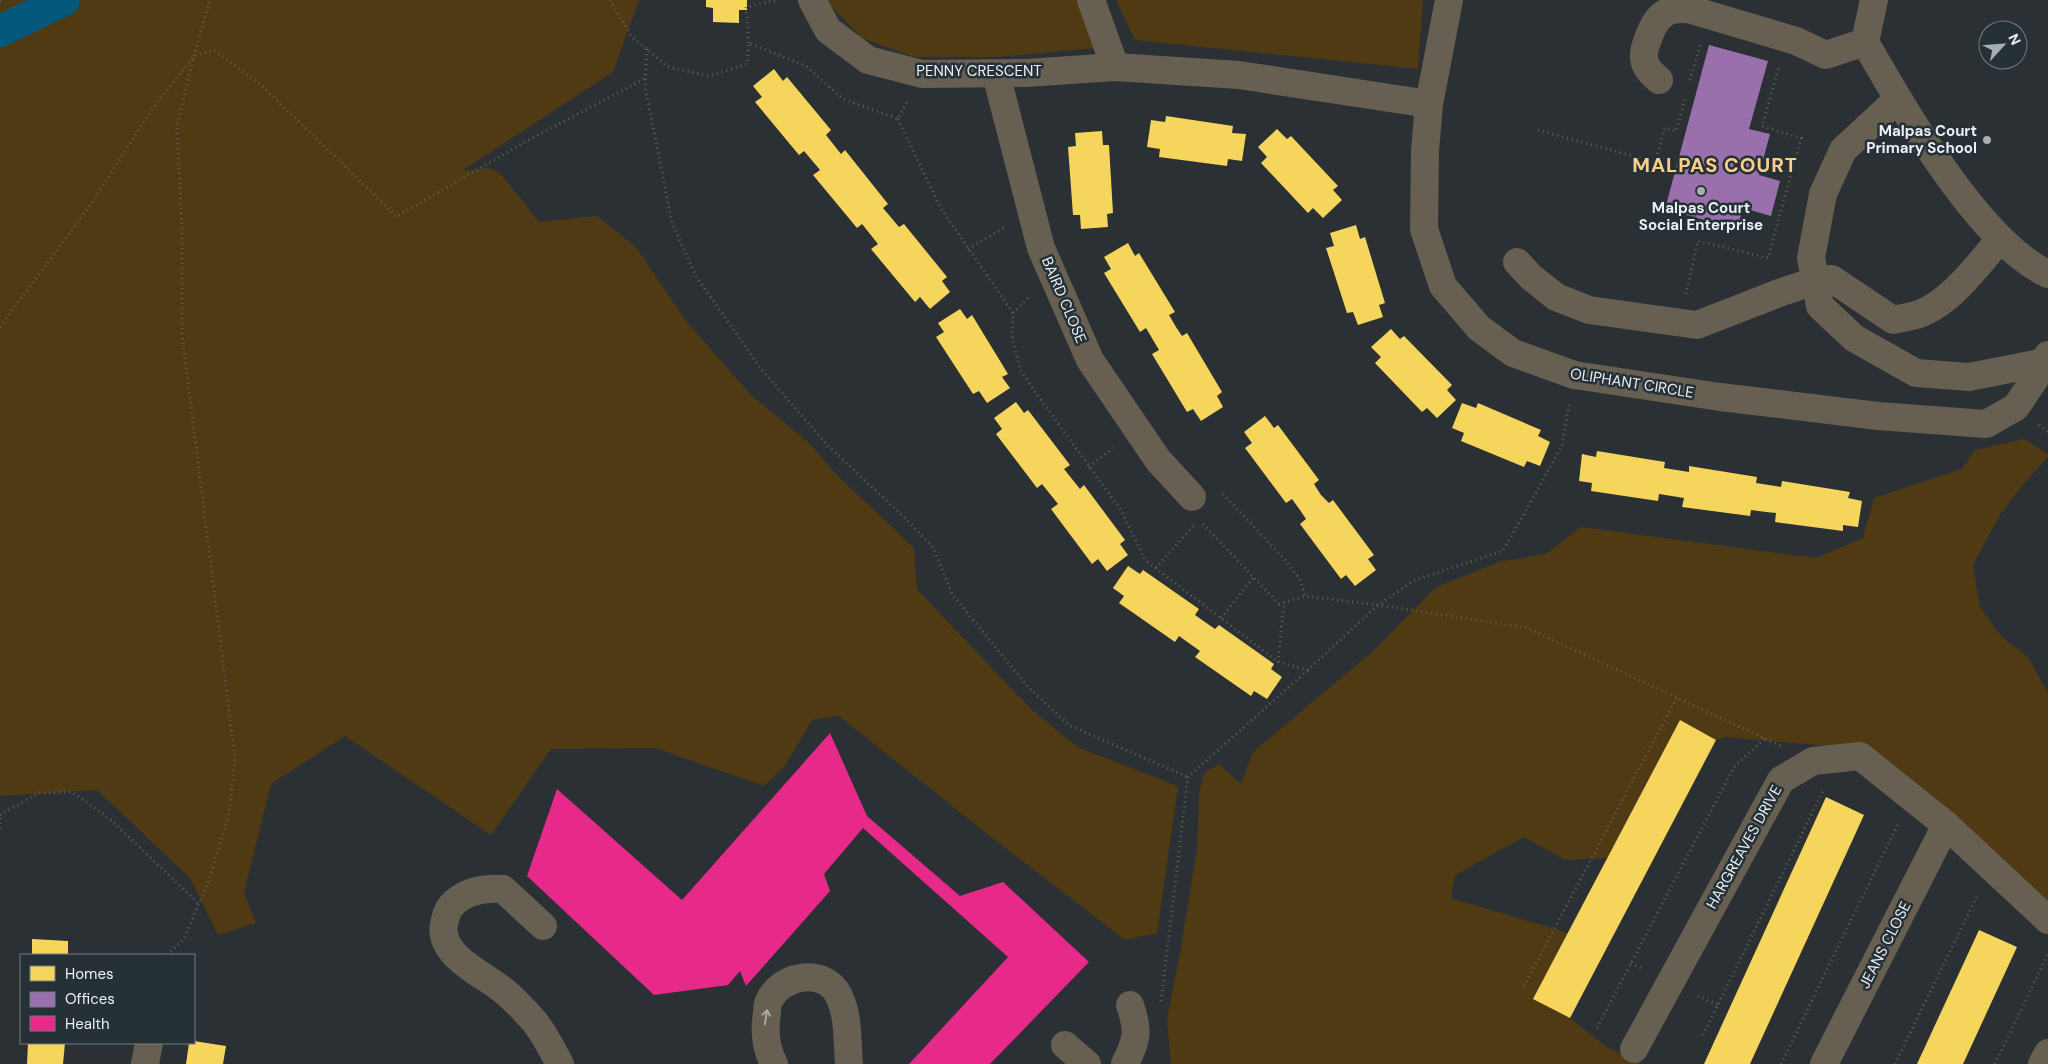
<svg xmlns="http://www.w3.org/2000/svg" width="2048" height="1064" viewBox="0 0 2048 1064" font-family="'DM Sans',sans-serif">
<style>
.green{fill:#503a13}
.homes{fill:#f6d55c}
.offices{fill:#9970ab}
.health{fill:#e7298a}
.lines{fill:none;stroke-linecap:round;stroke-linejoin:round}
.canal{stroke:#04587b;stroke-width:32}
.path{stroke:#625f57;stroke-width:3;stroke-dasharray:1 4;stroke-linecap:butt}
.minor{stroke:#675f51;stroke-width:28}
.oneway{stroke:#a8a8a3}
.poi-dot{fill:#a7adb1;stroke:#263137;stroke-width:2}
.labels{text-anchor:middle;stroke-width:5;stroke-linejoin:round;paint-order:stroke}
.street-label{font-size:15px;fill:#eaf0f5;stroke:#263137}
.poi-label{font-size:15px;font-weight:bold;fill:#eaf0f5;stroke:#263137;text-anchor:end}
.district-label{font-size:20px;font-weight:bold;letter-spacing:1px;fill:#fecf8b;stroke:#263137}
</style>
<rect width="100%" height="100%" fill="#2a3033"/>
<g class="green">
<path d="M0,0h639l-26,72 -151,99 27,-3 12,6 38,48 58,-6 39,31 50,74 65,74 58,48 26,30 79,75 3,41 112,118 48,40 101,39 -21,147 -32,7 -144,-111 -142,-113 -27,4 -27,46 -21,20 -109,-38 -104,1 -60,86 -146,-99 -74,48 -27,109 12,30 -38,12 -28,-57 -93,-88 -97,6z"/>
<path d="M827,0h249l20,48 -101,9h-81l-52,-19 -34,-35z"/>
<path d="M1116,0h307l-5,69 -283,-29z"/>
<path d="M2024,439l24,15v3l-22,24 -26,34 -27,50 7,42 21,29 27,21 20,36v214l-220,-161 -102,-9 -10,3 -36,-19 -73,137 -42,2 -41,-23 -69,38 -4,23 117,35 -34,66 36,19 38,30 34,16h-471l-4,-44 12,-61 18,-110 2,-55 5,-21 15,-9 22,20 12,-32 119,-100 64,-65 63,-25 47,-8 35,-27 235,31 47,-20 11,-40 88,-29 13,-19z"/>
</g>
<g class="homes">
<path d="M706,0h41v10h-8v13l-26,-1v-14l-7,-1z"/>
<path d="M774,69l9,12 4,-4 44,53 -5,5 15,19 4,-4 43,54 -5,4 16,19 5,-3 43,53 -5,4 8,11 -20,17 -10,-12 -5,5 -44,-53 7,-5 -16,-20 -5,4 -44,-53 7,-5 -16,-19 -5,4 -44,-53 7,-5 -9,-11z"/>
<path d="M1166,116l67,10 -1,7 14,1 -4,27 -14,-2 -1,7 -68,-9 1,-8 -13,-2 4,-27 14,2z"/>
<path d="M1277,129l10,10 4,-3 47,50 -5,4 9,10 -19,18 -10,-10 -5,5 -47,-50 6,-6 -9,-10z"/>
<path d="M1102,131l1,14h6l4,68 -6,1 1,13 -27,2 -1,-14h-7l-5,-68 8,-1 -1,-13z"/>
<path d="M1356,225l4,14 5,-2 20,66 -6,2 4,12 -25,8 -5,-13 -6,1 -21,-65 8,-2 -4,-13z"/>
<path d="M1128,243l7,13 4,-3 36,59 -6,3 7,12 6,9 5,-3 35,59 -5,4 6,11 -22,14 -8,-12 -6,3 -35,-58 7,-4 -13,-22 -6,4 -36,-59 7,-4 -7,-12z"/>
<path d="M960,309l7,10 5,-4 36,59 -6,3 8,11 -23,15 -8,-12 -6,3 -37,-57 8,-5 -6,-9z"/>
<path d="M1391,329l9,10 4,-3 48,49 -5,5 9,10 -19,18 -10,-10 -5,4 -47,-49 6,-6 -10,-10z"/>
<path d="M1016,402l8,11 4,-3 42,55 -6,4 16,20 4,-4 41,55 -5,4 8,11 -21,16 -9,-12 -6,5 -41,-55 7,-5 -16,-20 -5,4 -41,-54 6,-5 -8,-11z"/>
<path d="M1462,403l14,5 2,-5 63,27 -3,6 12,6 -10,24 -13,-5 -3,6 -63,-26 3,-8 -12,-5z"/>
<path d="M1265,416l9,12 4,-3 41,55 -5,4 7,11 8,8 4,-3 41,55 -6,4 8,11 -21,16 -9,-11 -5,4 -41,-55 6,-5 -6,-9 -8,-11 -6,4 -41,-55 7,-5 -8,-11z"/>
<path d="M1597,451l68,11 -1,6 25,4v-6l68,11 -1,6 25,4 1,-6 68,11 -2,6 14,3 -4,26 -15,-2v6l-68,-9 1,-9 -10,-1 -15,-2 -1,6 -68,-9 2,-9 -25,-4 -1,7 -67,-10 1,-8 -13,-2 3,-27 14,3z"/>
<path d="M1128,566l12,8 3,-4 56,39 -4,6 20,14 4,-4 55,39 -3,5 11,8 -15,22 -13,-8 -3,5 -56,-39 5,-6 -21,-15 -4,6 -56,-39 5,-7 -11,-8z"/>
<path d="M1680,720l36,20 -146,278 -37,-19z"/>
<path d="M1826,797l38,18 -114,249h-46z"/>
<path d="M1979,930l38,17 -54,117h-46z"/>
<path d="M32,939l36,2v14h-36z"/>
<path d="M194,1041l32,5 -3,18h-37l3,-21h5z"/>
<path d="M28,1043h37l-2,21h-36z"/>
</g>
<path class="offices" d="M1709,45l59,16 -19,68 21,5 -11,41 21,6 -9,35 -28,-8 -6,21 -72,-20z"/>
<path class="health" d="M830,733l37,83 93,80 43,-14 86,80 -99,102h-81l99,-107 -145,-129 -39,46 6,17 -84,95 -6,-15 -12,14 -74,10 -127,-119 30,-87 125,111z"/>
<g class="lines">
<path class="canal" d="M0,31l64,-31"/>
<g class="path">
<path d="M610,0l21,36 37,31 41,9 38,-12 2,-21 57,23 37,33 55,20 10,-19"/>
<path d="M0,1l2,-1"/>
<path d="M749,43l-3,-36 32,-7"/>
<path d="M647,49l-2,37 27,137 25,55 65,92 66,76 76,71 29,30 19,47 77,94 40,37 119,52"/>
<path d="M1690,80l11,-37"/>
<path d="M898,119l42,88 73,106 -1,26 9,32 17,25 83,114 24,50 133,102 30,8 70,-65 37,-25 88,-29 59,-105 7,-42"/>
<path d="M1538,130l117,32 10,-34 11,3 10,-35"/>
<path d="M968,249l37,-22"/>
<path d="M1686,294l12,-53 70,17 33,-120 -39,-12 17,-59"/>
<path d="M1013,313l16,-16"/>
<path d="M0,327l92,-124 60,-94 42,-53 20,-6 47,35 127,123 8,9 129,-75 121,-64"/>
<path d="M2039,425l9,7"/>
<path d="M1089,467l24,-19"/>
<path d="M1223,494l64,68 13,18 5,16"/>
<path d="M1203,524l76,80 26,-8 73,9 149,23 254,118"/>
<path d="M1156,568l37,-42"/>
<path d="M1221,618l32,-40"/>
<path d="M1278,662l6,-60"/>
<path d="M0,815l39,-22 33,-1 38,27 89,85"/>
<path d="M0,829v-14"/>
<path d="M167,955l17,-16 25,-59 20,-67 6,-55 -53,-423v-104l-5,-105 17,-70 16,-56"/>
<path d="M1631,963l12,6"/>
<path d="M1524,986l153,-289"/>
<path d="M1698,996l20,9"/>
<path d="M1161,1001l27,-224 120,-107"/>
<path d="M1597,1028l137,-261 31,-29"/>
<path d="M1703,1035l120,-244"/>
<path d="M1781,1064l117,-240"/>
<path d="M1895,1064l82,-168"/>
<path d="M1995,1064l53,-110"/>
</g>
<g class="minor">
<path d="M812,0l16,30 40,30 54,14 104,-1 89,-6 124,8 190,29"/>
<path d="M1091,0l24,67"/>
<path d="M1449,0l-20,104 -4,47 -1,78 19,57 36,42 34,25 61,22 146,22 158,19 108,8 30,-17 30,-45 2,-7"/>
<path d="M1874,0l-9,42c38,67 114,200 183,232"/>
<path d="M996,74l45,174 49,112 68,100 34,37"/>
<path d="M1659,80c-7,-6 -14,-12 -15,-22 -1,-6 2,-14 4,-19 8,-24 19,-33 44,-29l104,31 30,14 39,-13"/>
<path d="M1898,99l-55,51 -20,44 -12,64 9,48 34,32 62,35 53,4 77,-15"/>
<path d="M1517,262l14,15 25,20 33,13 108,15 82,-32 36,-12 17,-2 61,41c8,-2 16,-3 23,-5 33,-10 63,-51 84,-76"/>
<path d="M543,926l-40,-37c-20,-1 -39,2 -52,17 -5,6 -5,11 -7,18 -6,32 40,50 60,67 11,9 21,20 30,30 10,12 18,29 26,43"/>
<path d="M1065,1045l22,19"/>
<path d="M1634,1049l147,-269 32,-19 47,-5 86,69 102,95"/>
<path d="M145,1064l4,-21"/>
<path d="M774,1064c-9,-17 -10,-33 -7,-51 0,-4 0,-9 2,-12 12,-27 57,-34 70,-5 10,21 8,45 10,68"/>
<path d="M1125,1064c12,-24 14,-33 5,-59"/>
<path d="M1824,1064l122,-239"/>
<path d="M2042,1064l6,-11"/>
</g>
</g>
<defs><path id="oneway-shaft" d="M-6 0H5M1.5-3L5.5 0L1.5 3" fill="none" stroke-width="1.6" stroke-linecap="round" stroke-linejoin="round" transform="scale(1.25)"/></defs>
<use class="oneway" href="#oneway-shaft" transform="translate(766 1017) rotate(-81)"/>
<g class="poi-dot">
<circle cx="1987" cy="140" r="5"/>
<circle cx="1701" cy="191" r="5"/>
</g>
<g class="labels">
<g class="street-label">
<text x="979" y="76">PENNY CRESCENT</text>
<text transform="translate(1064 300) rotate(67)" y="5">BAIRD CLOSE</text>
<text transform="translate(1632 383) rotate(9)" y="5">OLIPHANT CIRCLE</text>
<text transform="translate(1744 847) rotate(-61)" y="5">HARGREAVES DRIVE</text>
<text transform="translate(1885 945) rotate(-63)" y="5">JEANS CLOSE</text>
</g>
<g class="poi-label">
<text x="1977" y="136">Malpas Court<tspan x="1977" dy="17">Primary School</tspan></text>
<text x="1701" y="213" text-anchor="middle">Malpas Court<tspan x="1701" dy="17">Social Enterprise</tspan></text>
</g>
<g class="district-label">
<text x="1715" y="172">MALPAS COURT</text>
</g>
</g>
<rect x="20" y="954" width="175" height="90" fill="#263137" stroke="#747d83"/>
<rect x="30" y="966" width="25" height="15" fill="#f6d55c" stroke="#747d83"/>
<text x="65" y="979" font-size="15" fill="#eaf0f5">Homes</text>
<rect x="30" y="992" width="25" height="15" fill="#9970ab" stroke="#747d83"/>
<text x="65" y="1004" font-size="15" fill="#eaf0f5">Offices</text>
<rect x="30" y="1016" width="25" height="15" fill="#e7298a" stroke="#747d83"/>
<text x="65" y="1029" font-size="15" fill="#eaf0f5">Health</text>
<g transform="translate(2003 45) rotate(64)"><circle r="24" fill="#263137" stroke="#747d83"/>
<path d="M0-4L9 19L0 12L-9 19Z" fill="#a7adb1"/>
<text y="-8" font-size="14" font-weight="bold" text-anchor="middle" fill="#eaf0f5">N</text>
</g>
</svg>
